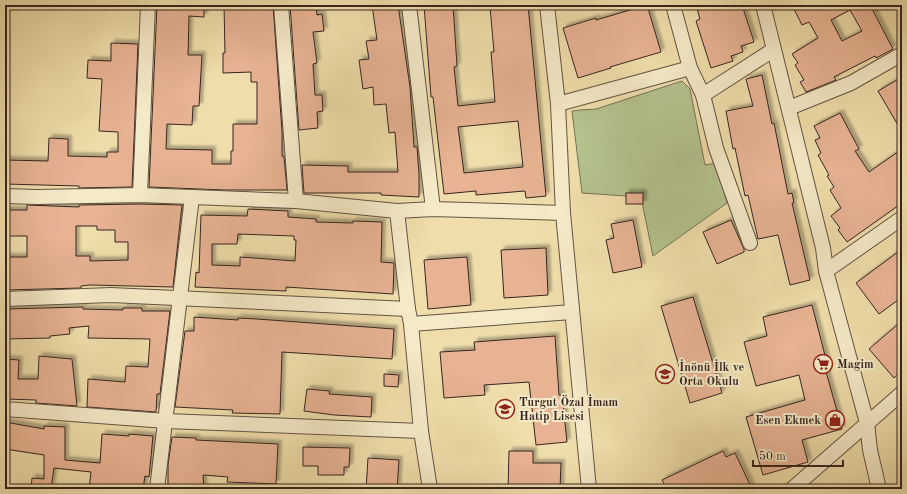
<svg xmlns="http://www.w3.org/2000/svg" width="907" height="494" viewBox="0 0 907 494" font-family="'Old Standard TT',serif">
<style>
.green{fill:#b4c28d;stroke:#757456}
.building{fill:#e7b393;stroke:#362520;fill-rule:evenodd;filter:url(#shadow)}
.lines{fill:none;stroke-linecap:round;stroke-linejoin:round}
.minor-casing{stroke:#645343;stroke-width:16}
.minor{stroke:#f5eac8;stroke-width:14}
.labels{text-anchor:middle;stroke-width:4;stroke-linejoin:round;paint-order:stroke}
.poi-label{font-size:12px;font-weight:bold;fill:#362520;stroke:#f5eac8;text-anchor:start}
</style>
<defs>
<filter id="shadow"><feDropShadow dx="3.5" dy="-3.5" stdDeviation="1" flood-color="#0004"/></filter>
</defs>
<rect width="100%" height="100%" fill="#efdeab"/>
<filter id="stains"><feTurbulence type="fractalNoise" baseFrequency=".005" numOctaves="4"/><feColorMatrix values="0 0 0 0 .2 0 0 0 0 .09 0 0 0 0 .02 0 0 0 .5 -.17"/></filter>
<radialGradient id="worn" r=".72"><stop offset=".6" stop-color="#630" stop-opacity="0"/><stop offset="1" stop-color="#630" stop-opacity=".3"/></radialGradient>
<path class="green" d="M682,81l8,8 15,76 11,-2 11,40 -74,53 -12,-59 -59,-4 -10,-82 8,-1 16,-1z"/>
<g class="building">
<path d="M157,5h47v12l-15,-1 -1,39h14l-3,51h-6l-1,19 -25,-1 -1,25 46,1v14h19v-13h2v-27h24v-42h-6v-10l-28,1v-20h2l-1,-48h49l9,126v25l2,1 3,33h-63l-75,-3z"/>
<path d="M290,5h26l1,10 5,-1 2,17 -11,1 4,31 -4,1 2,31h7l1,16 -6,1 1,16 -19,2z"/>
<path d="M372,5h26l12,82 4,60h3l2,27v23l-38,-2v-2h-77l-2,-28 46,1v6h50l-3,-40 -6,1 -3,-29 -12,1 -1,-18 -10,2 -4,-29 10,-1 -3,-18 11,-1z"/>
<path d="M424,5h29l4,61 -3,1 4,39 37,-4 -4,-50h3l-4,-45 38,-2 18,191 -20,2 -1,-7 -49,4v-4l-32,3 -11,-97h-2zM518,121l5,46 -59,6 -6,-46z"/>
<path d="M647,5l14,47 -51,15 1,1 -33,10 -15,-50 33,-10v2z"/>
<path d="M696,5h46l12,37 -13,4 2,6 -12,4 2,5 -22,7 -15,-47 4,-2z"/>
<path d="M792,5h78l23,44 -17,9 -1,-2 -41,21 2,3 -30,12 -6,-10 4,-2 -9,-15 3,-2 -6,-9 26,-16 -9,-16 -7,3zM850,10l12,21 -20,10 -11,-21z"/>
<path d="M111,43l27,1 -6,143 -53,1v-2l-74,-2v-24l43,1 1,-23 19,1v17l39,1v-5h11v-20l-19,-1 3,-52 -15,-1 1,-18 23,1z"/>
<path d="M762,75l10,49 2,-1 14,71 4,-1 2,10h-2l18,77 -20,5 -12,-50 -20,4 -10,-44 -3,1 -10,-48 -2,1 -7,-38 27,-5 -7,-27z"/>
<path d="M902,77v55l-24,-41z"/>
<path d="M840,113l19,36 -4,2 14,21 33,-23v54l-55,39 -9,-12 2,-2 -9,-12 10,-8 -11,-18 4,-3 -7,-11 2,-1 -11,-20 3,-2 -6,-13 5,-2 -6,-12z"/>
<rect x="626" y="193" width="17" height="11"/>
<path d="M140,204l42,1 -9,82 -83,-2 -9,1v2l-76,2v-33h22v-21h-22v-26h22v-5l52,2v-2zM76,226h21v4h18v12h13v18l-38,1v-5h-14z"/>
<path d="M248,209l40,2v6l28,2v3l37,1v-2l29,1 -1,40 13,1 -1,31 -107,-7v4l-91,-4 1,-15 3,1 2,-58 46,1zM238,234l56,2v4h2l-1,21 -55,-4v9l-28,-1v-21h25z"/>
<path d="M633,220l9,47 -29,6 -7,-33 8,-2 -3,-14z"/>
<path d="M731,220l13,29v3l-27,12 -14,-32z"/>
<path d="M546,248l2,47 -44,3 -3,-48z"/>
<path d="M902,249v48l-23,17 -23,-31z"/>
<path d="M467,257l4,48 -43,4 -4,-49z"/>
<path d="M693,297l29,96 -32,10 -29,-97z"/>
<path d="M812,305l16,62 -3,1 17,61 -40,11 6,22 -45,13 -17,-58 59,-17 -6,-25 -43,11 -12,-44 23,-6 -4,-19z"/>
<path d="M83,307v2l40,1v-2h19v3h28l-10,83h-3l-1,18 -69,-5 1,-28 37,3 1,-16 22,1 2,-28 -62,-1 1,-12 -20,2 1,6 -20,2v2l-45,1v-30z"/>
<path d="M194,317l44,3v-2l19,1 137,10 -2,30 -110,-7 -2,62 -48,-1 1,-3 -58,-3 10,-76h9z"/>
<path d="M897,325l5,6v40l-8,7 -25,-29z"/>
<path d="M555,336l4,59h3l5,47 -31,3 -7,-63 -45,3 1,10 -41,3 -4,-46 35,-2 -1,-8z"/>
<path d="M39,356l33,3 5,47 -41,-3v-3l-31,-1v-40l14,1 -1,19h20z"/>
<path d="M384,374l15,1 -1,12 -14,-1z"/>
<path d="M307,389l23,2 -1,3 43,3 -1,20 -37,-2 -30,-4z"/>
<path d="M5,422l39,7v-3l21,1v33l35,3 2,-29 27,2v-2l24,2 -4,41 -4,-1 -2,13h-54l2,-17 -37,-4 -3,21h-20l1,-11 12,1v-24l-39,-6z"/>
<path d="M172,437l24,1v2l82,4 -2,40 -49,-2 1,-5 -25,-2 1,14h-36v-24z"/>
<path d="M303,447l47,1 -1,19h-5v8h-26v-9h-15z"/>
<path d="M509,451h24v12h28l-1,26h-52z"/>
<path d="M723,451l3,6 9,-4 17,36h-85l-5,-9z"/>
<path d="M368,458l31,2 -2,29h-31z"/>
</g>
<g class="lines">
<defs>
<g id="minor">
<path d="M281,5l15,196"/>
<path d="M409,5l24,204"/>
<path d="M547,5l11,99 5,109 26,276"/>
<path d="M673,5l17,63 13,27 13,53 34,95"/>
<path d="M763,5l60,243 3,23 41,152 3,27 9,39"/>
<path d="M703,95l70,-45"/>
<path d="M558,104l132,-36"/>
<path d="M789,108l62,-25 51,-29"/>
<path d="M140,195l8,-190"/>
<path d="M5,196l32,1 103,-2 156,6 101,10 36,-2 130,4"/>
<path d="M397,211l11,98 3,15 10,107 9,58"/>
<path d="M826,271l76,-53"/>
<path d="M5,299l106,-4 297,14"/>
<path d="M411,324l161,-12"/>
<path d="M5,409l161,12 255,10"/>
<path d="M157,489l35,-292"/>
<path d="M792,489l110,-96"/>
</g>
</defs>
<use href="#minor" class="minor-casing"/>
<use href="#minor" class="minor"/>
</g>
<defs>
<symbol id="supermarket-ring" viewBox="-11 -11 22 22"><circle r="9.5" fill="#f5eac8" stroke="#8f2418" stroke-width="1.5"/><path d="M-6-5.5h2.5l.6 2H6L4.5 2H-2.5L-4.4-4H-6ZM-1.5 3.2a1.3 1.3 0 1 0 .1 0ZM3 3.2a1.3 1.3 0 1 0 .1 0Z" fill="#8f2418"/></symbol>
<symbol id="school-ring" viewBox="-11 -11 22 22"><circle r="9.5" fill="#f5eac8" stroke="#8f2418" stroke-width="1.5"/><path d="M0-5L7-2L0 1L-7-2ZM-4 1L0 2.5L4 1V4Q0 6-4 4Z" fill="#8f2418"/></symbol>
<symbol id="shop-ring" viewBox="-11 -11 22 22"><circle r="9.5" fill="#f5eac8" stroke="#8f2418" stroke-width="1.5"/><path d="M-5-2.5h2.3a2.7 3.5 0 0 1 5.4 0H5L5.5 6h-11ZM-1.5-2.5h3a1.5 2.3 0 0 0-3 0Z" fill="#8f2418"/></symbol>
</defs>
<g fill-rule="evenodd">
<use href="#supermarket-ring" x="812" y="353" width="22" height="22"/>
<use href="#school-ring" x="654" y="363" width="22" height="22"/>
<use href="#school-ring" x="494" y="398" width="22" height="22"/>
<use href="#shop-ring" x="824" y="409" width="22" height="22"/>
</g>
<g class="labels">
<g class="poi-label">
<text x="837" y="368">Magim</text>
<text x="679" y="371">İnönü İlk ve<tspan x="679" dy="14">Orta Okulu</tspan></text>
<text x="519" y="406">Turgut Özal İmam<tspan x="519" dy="14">Hatip Lisesi</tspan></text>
<text x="821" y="424" text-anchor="end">Esen Ekmek</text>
</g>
</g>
<rect width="907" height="494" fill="none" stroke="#efdeab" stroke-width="20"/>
<rect x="6" y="6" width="895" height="482" fill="none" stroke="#362520" stroke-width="2"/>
<rect x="10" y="10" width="887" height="474" fill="none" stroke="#362520"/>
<path d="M753 460v6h90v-6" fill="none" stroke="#362520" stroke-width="2"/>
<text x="759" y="460" font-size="12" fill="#362520" stroke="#f5eac8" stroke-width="3" paint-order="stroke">50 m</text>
<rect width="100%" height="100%" filter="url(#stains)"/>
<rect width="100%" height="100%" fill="url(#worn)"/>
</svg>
